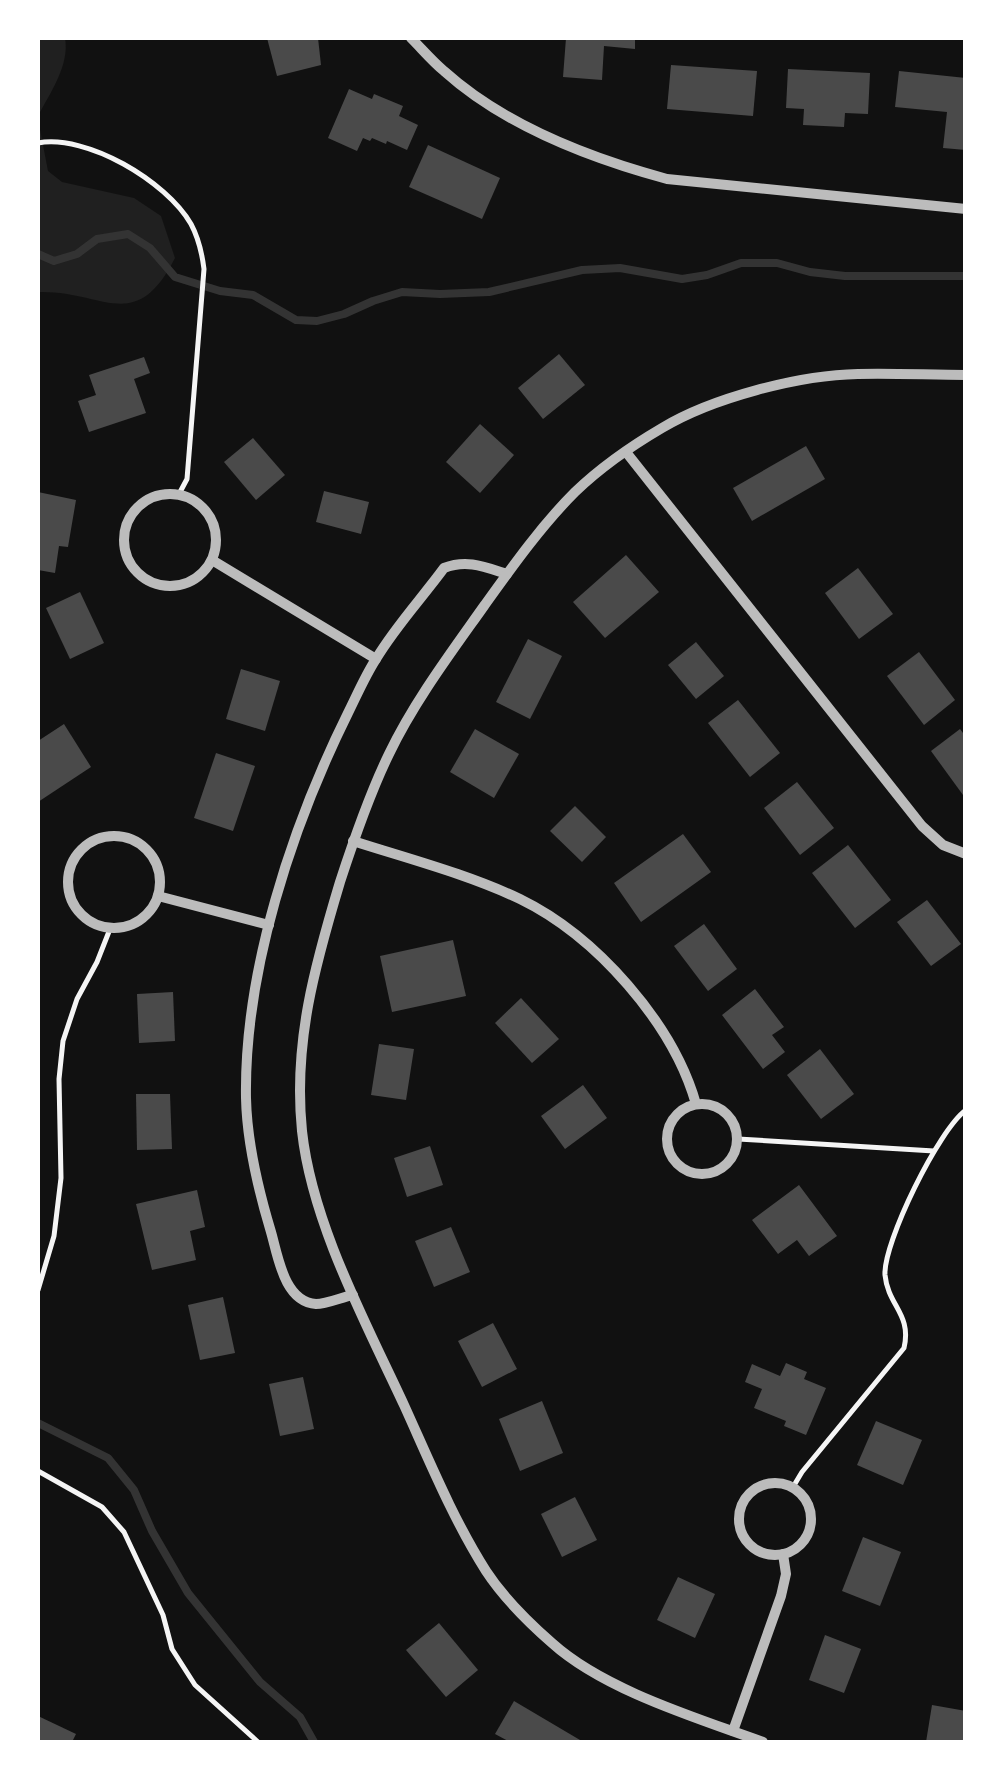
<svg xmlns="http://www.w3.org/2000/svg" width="1003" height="1780" viewBox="0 0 1003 1780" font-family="Barlow,sans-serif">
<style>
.green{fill:#202020}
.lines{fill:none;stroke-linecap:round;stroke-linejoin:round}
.stream{stroke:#333;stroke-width:8}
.building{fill:#4a4a4a}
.path{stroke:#f5f5f5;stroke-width:5}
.minor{stroke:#bcbcbc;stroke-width:10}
</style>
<rect width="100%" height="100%" fill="#111"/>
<g class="green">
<path d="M38,38h27c5,27 -15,55 -27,78z"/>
<path d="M38,119l10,52 14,11 72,16 27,18 14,42c-40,78 -71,32 -137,34z"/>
</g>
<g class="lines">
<g class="stream">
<path d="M38,254l16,7 23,-7 20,-15 31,-5 22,14 25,29 45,14 33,4 43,25 21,1 27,-7 29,-13 29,-9 38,2 49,-2 93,-22 38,-2 62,11 25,-4 34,-12h36l33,9 35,4h121"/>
<path d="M38,1423l70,35 26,32 18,41 36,62 72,89 40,35 14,25"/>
</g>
</g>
<g class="building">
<path d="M267,38h51l3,27 -44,11z"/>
<path d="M566,38h69v11l-31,-3 -2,34 -39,-3z"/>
<path d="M671,65l86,6 -4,45 -86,-7z"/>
<path d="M788,69l82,4 -2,41 -23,-1 -1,14 -41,-2 1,-16 -18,-1z"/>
<path d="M899,71l67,7v72l-23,-2 4,-36 -52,-5z"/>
<path d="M349,89l23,10 2,-5 29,12 -4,10 19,9 -11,25 -20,-9 -1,3 -14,-6 -2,3 -7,-3 -6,13 -29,-13z"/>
<path d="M428,145l72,33 -18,41 -73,-32z"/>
<path d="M559,354l26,31 -42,34 -25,-31z"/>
<path d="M144,357l6,16 -16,6 12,34 -57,19 -11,-31 18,-6 -7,-20z"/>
<path d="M480,424l34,31 -34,38 -34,-31z"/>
<path d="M253,438l32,37 -29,25 -32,-38z"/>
<path d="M806,446l19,33 -73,42 -19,-33z"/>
<path d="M324,491l45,11 -8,32 -45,-12z"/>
<path d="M38,492l38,8 -8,47 -9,-1 -4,27 -17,-3z"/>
<path d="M626,555l33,37 -54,46 -32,-36z"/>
<path d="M858,568l35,46 -34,25 -34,-46z"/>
<path d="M80,592l24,51 -34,16 -24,-51z"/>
<path d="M528,639l34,17 -32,63 -34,-17z"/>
<path d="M696,642l28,34 -28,23 -28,-34z"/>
<path d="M919,652l36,48 -31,25 -37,-49z"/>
<path d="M241,669l39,12 -15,50 -39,-12z"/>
<path d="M738,700l42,53 -30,24 -42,-54z"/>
<path d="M64,724l27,43 -53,35v-61z"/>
<path d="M475,729l44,25 -25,44 -44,-26z"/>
<path d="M960,729l6,8v56l-3,2 -32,-44z"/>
<path d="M216,753l39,13 -22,65 -39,-13z"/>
<path d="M797,782l37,46 -34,27 -36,-47z"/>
<path d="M575,806l31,31 -24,25 -32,-31z"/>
<path d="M683,834l28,38 -70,50 -27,-39z"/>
<path d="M848,845l43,55 -36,28 -43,-55z"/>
<path d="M927,900l34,44 -30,22 -34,-44z"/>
<path d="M704,924l33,45 -29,22 -34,-45z"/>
<path d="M453,940l13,56 -74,16 -12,-56z"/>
<path d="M755,989l29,38 -12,8 13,17 -22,17 -41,-54z"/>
<path d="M173,992l2,49 -36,2 -2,-49z"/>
<path d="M521,998l38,41 -27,24 -37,-40z"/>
<path d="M379,1044l35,5 -8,51 -35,-5z"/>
<path d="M820,1049l34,45 -33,25 -34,-44z"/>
<path d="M583,1085l24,33 -42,31 -24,-33z"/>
<path d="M136,1094h34l2,55 -35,1z"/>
<path d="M430,1146l13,39 -36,12 -13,-39z"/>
<path d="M799,1185l38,51 -28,20 -12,-16 -19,14 -26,-34z"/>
<path d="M197,1190l8,37 -15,4 6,29 -44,10 -16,-66z"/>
<path d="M451,1227l19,45 -36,15 -19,-46z"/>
<path d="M223,1297l12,56 -35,7 -12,-55z"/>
<path d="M493,1323l24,46 -35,18 -24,-46z"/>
<path d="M786,1363l21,9 -3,7 22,9 -20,47 -22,-9 2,-5 -32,-13 8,-19 -17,-7 7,-18 28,12z"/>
<path d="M303,1377l11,52 -34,7 -11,-52z"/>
<path d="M542,1401l21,52 -43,18 -21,-52z"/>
<path d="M876,1421l46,19 -19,45 -46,-20z"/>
<path d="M575,1497l22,43 -35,17 -21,-43z"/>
<path d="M863,1537l38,15 -21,54 -38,-15z"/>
<path d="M678,1577l37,17 -20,44 -38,-18z"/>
<path d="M439,1623l39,47 -32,27 -40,-47z"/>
<path d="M825,1635l36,14 -17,44 -35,-13z"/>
<path d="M514,1701l66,39 -2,2h-68l-15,-8z"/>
<path d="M932,1705l34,6v31h-40z"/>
<path d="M38,1716l38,18 -4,8h-34z"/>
</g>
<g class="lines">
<g class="path">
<path d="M38,143c49,-9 128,38 153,81 8,15 11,29 13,45l-17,210 -8,15"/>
<path d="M738,1139l196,12"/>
<path d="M38,1290l16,-54 7,-58 -2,-99 4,-38 14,-42 20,-37 13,-33"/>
<path d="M38,1471l64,36 22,25 39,83 9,34 23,36 63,57"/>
<path d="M793,1487l9,-15 102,-124c8,-34 -16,-42 -19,-73 -2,-32 54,-146 81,-165"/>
</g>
<g class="minor">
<path d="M411,38c11,11 21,23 33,33 61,55 145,87 223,108l299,30"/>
<path d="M626,452l296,374 21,19 23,9"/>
<circle cx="170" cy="540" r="46"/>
<path d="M212,560l164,99"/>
<circle cx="114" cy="882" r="46"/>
<path d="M353,841c56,18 114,33 167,58 76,37 153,124 176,205"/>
<path d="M158,896l111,29"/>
<circle cx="702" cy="1139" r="35"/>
<path d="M353,1295c-11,2 -26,9 -37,9 -32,-2 -38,-48 -45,-72 -13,-43 -24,-88 -25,-134 -2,-127 46,-272 102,-385 9,-18 17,-37 28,-54 19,-32 46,-61 68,-91 23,-9 41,-1 63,6"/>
<circle cx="775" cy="1519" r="36"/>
<path d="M733,1731l48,-135 5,-22 -3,-20"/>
<path d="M763,1742c-66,-24 -159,-52 -211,-99 -24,-21 -49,-46 -66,-72 -33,-52 -57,-111 -82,-166 -39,-84 -92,-182 -102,-274 -9,-88 13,-166 38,-249 14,-43 29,-87 49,-128 25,-52 61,-100 95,-148 28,-39 57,-80 91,-114 24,-23 58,-47 87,-64 50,-30 137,-53 196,-54 36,-1 72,1 108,1"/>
</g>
</g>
<rect width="1003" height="1780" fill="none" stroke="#ffffff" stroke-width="80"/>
</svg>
